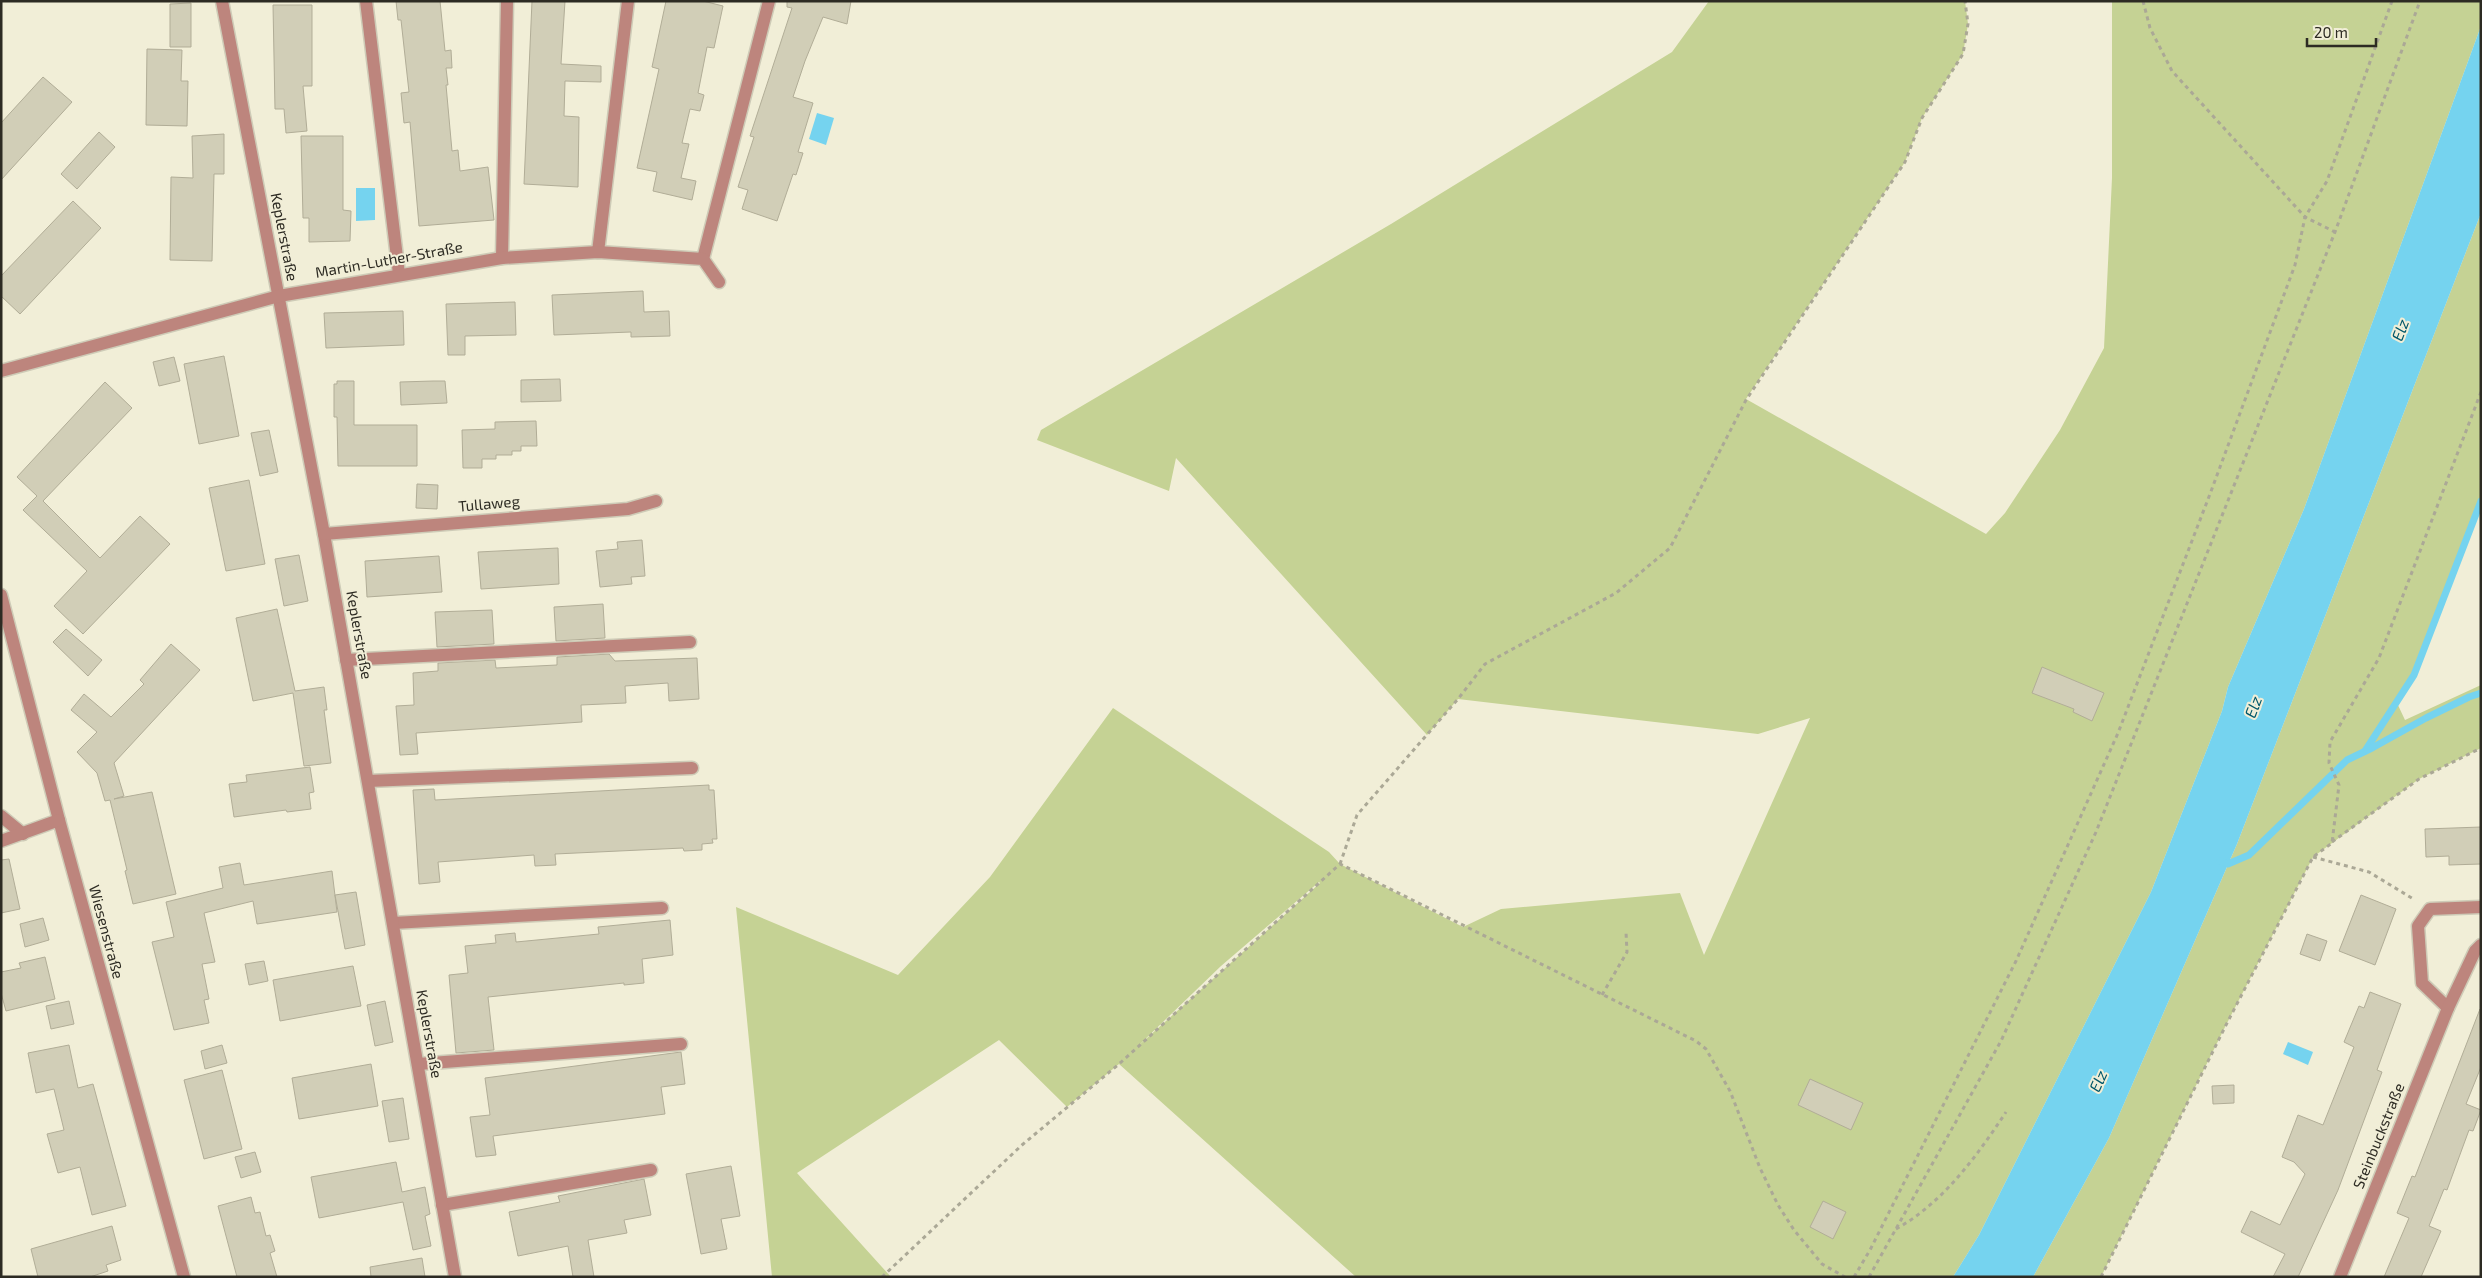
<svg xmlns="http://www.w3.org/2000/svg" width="2482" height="1278" viewBox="0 0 2482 1278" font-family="'Exo 2',sans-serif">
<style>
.green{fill:#c5d294;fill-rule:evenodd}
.water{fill:#75d3ef}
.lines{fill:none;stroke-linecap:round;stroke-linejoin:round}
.stream{stroke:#75d3ef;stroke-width:7}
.building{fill:#d1ceb7;stroke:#b1ad97}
.service-casing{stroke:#cecbb7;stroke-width:15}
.minor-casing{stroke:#cecbb7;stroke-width:15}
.path{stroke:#aba896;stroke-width:3;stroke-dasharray:4 4;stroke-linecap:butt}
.service{stroke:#bd857d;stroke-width:12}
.minor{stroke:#bd857d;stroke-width:12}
.labels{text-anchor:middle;stroke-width:4;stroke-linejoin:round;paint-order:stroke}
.street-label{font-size:15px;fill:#2d2b23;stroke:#f1eed7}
.water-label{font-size:16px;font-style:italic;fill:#00576a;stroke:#f1eed7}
</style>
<rect width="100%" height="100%" fill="#f1eed7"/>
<g class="green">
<path d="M1709,1h256l3,23 -5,30 -41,64 -17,44 -159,237 240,135 19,-21 55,-83 44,-82 8,-170v-177h369v25l-177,483 -76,178 -6,24 -71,181 -172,343 -26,42h-597l-237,-213 -52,43 -68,-67 -202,133 94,104h-119l-36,-370 162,68 92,-98 123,-169 216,144 11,12 123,63 38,-18 179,-16 24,62 106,-237 -52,16 -300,-35 -31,36 -251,-277 -7,33 -132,-51 4,-10 350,-206 281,-172zM1319,882l1,1 -183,164 84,-81z"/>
<path d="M2481,213v288l-67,174 -17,28 8,17 76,-35v63l-62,31 -106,78 -87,168 -125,252h-68l76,-139 128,-294z"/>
</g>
<g class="water">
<path d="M2481,26v187l-244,631 -128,294 -76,139h-80l26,-42 172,-343 71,-181 6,-24 76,-178z"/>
<path d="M817,113l17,5 -8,27 -17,-6z"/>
<path d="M356,188h19v32l-19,1z"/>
<path d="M2288,1042l25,10 -5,13 -25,-11z"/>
</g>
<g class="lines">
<g class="stream">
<path d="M2365,751l49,-76 67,-174"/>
<path d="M2220,861l8,3 21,-9 98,-95 25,-12 54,-30 43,-21 12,-4"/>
</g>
</g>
<g class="building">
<path d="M396,1h44l5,50 6,-1 1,18h-6l2,17h-2l6,66 6,-1 2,21 28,-4 6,53 -75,6 -9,-104 -6,1 -3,-30 8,-1 -8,-72h-3z"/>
<path d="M532,1h33l-4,63 40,2v16l-36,-1 -1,35 15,1 -1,70 -54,-3z"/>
<path d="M666,1h37l20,5 -9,42 -7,-1 -9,46 6,2 -4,16 -10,-2 -8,34 7,1 -8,34 15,3 -4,19 -39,-9 4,-19 -20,-4 22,-99 -7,-2z"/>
<path d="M787,1h64l-4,23 -24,-7 -18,44 -12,36 20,6 -15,49 5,1 -7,22 -3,-1 -16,47 -35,-12 6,-19 -10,-3 16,-50 -4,-1 42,-128 -5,-1z"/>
<path d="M191,3v44h-21v-43z"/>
<path d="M273,5h39v81h-9l4,45 -21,2 -2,-24h-9z"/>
<path d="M147,49l35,1 -1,31h7l-1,45 -41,-1z"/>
<path d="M43,77l29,25 -71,78v-57z"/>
<path d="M99,132l16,15 -38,42 -16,-15z"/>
<path d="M224,134v40h-10l-2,87 -42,-1 1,-83 22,1 -1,-42z"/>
<path d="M301,136h42v74l8,1 -1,30 -41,1v-24h-6z"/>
<path d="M73,201l28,27 -81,86 -19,-18v-20z"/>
<path d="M643,291l1,21 25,-1 1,25 -39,1v-5l-77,3 -2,-40z"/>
<path d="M515,302l1,33 -51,1v19h-17l-2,-51z"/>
<path d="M403,311l1,34 -78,3 -2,-35z"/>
<path d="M224,356l15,80 -40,8 -15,-80z"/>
<path d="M174,357l6,24 -21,5 -6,-24z"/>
<path d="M560,379l1,22 -40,1v-22z"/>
<path d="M337,381h17v44h63v41h-79l-1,-49h-3v-33h3z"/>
<path d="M433,381h12l2,22 -46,2 -1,-23z"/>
<path d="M105,382l27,26 -89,93 57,57 40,-42 30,28 -87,90 -29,-28 33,-35 -64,-61 14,-14 -20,-19z"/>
<path d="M536,421l1,25h-16v5h-9v4h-16v4h-14v9h-19l-1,-38 33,-1v-7z"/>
<path d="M269,430l9,42 -18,4 -9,-43z"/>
<path d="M249,480l16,84 -39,7 -17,-83z"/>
<path d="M417,484l21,1 -1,24 -21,-1z"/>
<path d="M642,540l3,36 -14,1 1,7 -32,3 -4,-36 22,-2 -1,-7z"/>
<path d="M558,548l1,36 -78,5 -3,-37z"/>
<path d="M299,555l9,46 -24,5 -9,-47z"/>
<path d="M439,556l3,36 -75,5 -2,-36z"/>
<path d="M603,604l2,34 -49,3 -2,-34z"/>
<path d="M277,609l18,82 29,-4 3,23h-3l7,53 -27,3 -11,-73 -40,8 -17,-83z"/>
<path d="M492,610l2,34 -57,3 -2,-35z"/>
<path d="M66,629l36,31 -14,16 -35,-34z"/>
<path d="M171,644l29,26 -86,93 10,33 -10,3 38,-7 24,102 -43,10 -8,-33 2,-1 -17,-70 -5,1 -8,-28 -20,-21 20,-20 -26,-22 13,-16 27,23 33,-33 -4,-4z"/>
<path d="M609,654l6,7 82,-3 2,41 -30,2 -1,-18 -43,3 1,17 -45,2 1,17 -166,11 2,21 -18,1 -4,-49 18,-1 -1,-32 25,-2v-8l57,-3 1,8 61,-3v-8z"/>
<path d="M2042,667l62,26 -12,28 -19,-9 1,-3 -42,-16z"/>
<path d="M310,767l4,25 -5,1 2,16 -24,3 -1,-2 -52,7 -5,-33 18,-2 -1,-7z"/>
<path d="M709,785v5h5l3,49h-5l1,4 -11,1v6l-18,1 -1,-3 -128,6 1,11 -21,1 -1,-11 -96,7 2,20 -21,2 -6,-94 21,-1 1,11z"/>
<path d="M2481,827v37l-32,1v-9l-23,1 -1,-28z"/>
<path d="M9,859l11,50 -19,4v-53z"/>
<path d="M240,863l4,22 88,-14 5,41 -80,12 -4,-23 -49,12 11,49 -13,2 7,35 -5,1 5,23 -35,7 -22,-88 22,-5 -8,-35 57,-14 -4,-21z"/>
<path d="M356,892l9,53 -20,4 -10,-54z"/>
<path d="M2361,895l35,14 -21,56 -36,-14z"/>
<path d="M43,918l6,22 -24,7 -5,-23z"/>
<path d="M670,920l3,35 -31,4 2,24 -20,2v-2l-136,14 6,53 -38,3 -7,-78 19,-2 -3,-27 31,-3 -1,-8 20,-2 1,9 83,-8 -1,-7z"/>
<path d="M2307,934l20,7 -7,20 -20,-7z"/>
<path d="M45,957l10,42 -49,12 -5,-18v-21l20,-4 -2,-5z"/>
<path d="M264,961l4,20 -19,4 -4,-21z"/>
<path d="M353,966l8,40 -81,15 -7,-41z"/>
<path d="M2370,992l31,12 -24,66 5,2 -44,118 -40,87h-25l12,-23 -44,-22 10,-21 29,14 25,-51 -11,-12 -12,-5 16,-42 25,10 31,-78 -10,-5 15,-36 5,2z"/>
<path d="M69,1001l5,23 -23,5 -5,-23z"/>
<path d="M385,1001l8,41 -18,4 -8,-41z"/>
<path d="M2480,1009l1,58 -15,37 15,6 -8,21 -4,-1 -22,60 -3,-1 -15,37 12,5 -20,46h-37l25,-59 -12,-5 15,-37 3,1z"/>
<path d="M69,1045l9,43 15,-4 33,122 -34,9 -12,-48 -22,6 -11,-39 17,-4 -10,-41 -18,4 -8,-40z"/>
<path d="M222,1045l5,18 -22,6 -4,-18z"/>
<path d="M681,1052l4,32 -24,3 4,27 -172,22 3,19 -20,2 -6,-40 20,-2 -5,-37z"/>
<path d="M371,1064l7,42 -79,13 -7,-41z"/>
<path d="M222,1070l20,79 -38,10 -20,-79z"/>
<path d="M1810,1079l53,24 -12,27 -53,-25z"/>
<path d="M2234,1085v18l-21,1 -1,-18z"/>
<path d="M403,1098l6,41 -20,3 -7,-41z"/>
<path d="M255,1152l6,20 -20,6 -6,-21z"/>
<path d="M396,1162l6,30 23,-5 5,27 -5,2 6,30 -18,4 -10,-48 -84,16 -8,-41z"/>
<path d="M731,1166l9,50 -19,3 6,30 -26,5 -15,-80z"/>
<path d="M644,1179l7,36 -27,5 3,13 -39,7 6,37h-21l-5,-31 -50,10 -9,-44 51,-10 -2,-6z"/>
<path d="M251,1197l4,16 5,-1 6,24 4,-1 5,16 -5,2 7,24h-40l-19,-71z"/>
<path d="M1823,1201l23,11 -13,27 -23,-12z"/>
<path d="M112,1226l9,34 -15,5 2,6 -18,6h-52l-7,-28z"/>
<path d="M422,1258l3,19h-54l-1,-10z"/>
</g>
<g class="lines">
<defs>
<g id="service">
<path d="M366,1l33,273"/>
<path d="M598,252l30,-251"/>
<path d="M502,258l5,-257"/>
<path d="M703,259l66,-258"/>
<path d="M346,660l344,-18"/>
<path d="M368,781l324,-13"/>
<path d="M393,923l269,-15"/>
<path d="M418,1064l263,-20"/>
<path d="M442,1205l209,-35"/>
</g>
<g id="minor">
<path d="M222,1l102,533 131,743"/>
<path d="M1,371l278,-75 223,-38 96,-6 105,7 16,23"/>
<path d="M324,534l304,-25 28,-8"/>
<path d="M1,595l58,225 125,457"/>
<path d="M1,816l22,18"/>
<path d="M1,841l58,-21"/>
<path d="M2448,1008l-26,-25 -4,-57 12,-17 51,-2"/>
<path d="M2340,1277l108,-269 27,-57 6,-6"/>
</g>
</defs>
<use href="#service" class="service-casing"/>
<use href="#minor" class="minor-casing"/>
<g class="path">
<path d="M2143,1l7,27 22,43 133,146 30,15"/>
<path d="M2332,842l87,-63 62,-31"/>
<path d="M2313,857l56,15 46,28"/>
<path d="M1340,864l17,-49 101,-116 27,-35 131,-71 54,-45 76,-148 159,-238 17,-44 41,-64 5,-30 -3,-23"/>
<path d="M1602,995l25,-43 -1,-20"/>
<path d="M1896,1229c47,-26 81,-73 110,-117"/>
<path d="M882,1277l140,-132 97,-81 221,-200 356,177 10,8 24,42 30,77 18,37 16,25 28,34 23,13"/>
<path d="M1854,1277l16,-27 146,-289 102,-228 92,-239 85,-229 10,-48 22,-36 65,-180"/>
<path d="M1869,1277l132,-236 95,-209 239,-600 85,-231"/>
<path d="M2101,1277l125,-252 87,-168 19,-14 7,-58 -10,-22 1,-21 49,-84 102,-266"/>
</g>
<use href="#service" class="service"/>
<use href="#minor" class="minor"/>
</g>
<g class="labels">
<g class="street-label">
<text transform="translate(284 237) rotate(79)" y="5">Keplerstraße</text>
<text transform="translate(389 260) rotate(-10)" y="5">Martin-Luther-Straße</text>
<text transform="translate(489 504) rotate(-5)" y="5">Tullaweg</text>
<text transform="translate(359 635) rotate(80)" y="5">Keplerstraße</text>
<text transform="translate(106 932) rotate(75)" y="5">Wiesenstraße</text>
<text transform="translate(429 1034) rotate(80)" y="5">Keplerstraße</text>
<text transform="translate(2379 1136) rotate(-68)" y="5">Steinbuckstraße</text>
</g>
<g class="water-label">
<text transform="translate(2400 330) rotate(-69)" y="6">Elz</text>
<text transform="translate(2253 707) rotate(-69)" y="6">Elz</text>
<text transform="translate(2098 1081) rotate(-66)" y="6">Elz</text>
</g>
</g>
<rect width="2482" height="1278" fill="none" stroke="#2d2b23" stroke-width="5"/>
<path d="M2307 38v8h69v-8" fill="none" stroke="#2d2b23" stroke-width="2.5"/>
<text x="2314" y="38" font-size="15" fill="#2d2b23" stroke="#f1eed7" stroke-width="4" paint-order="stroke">20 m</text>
</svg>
